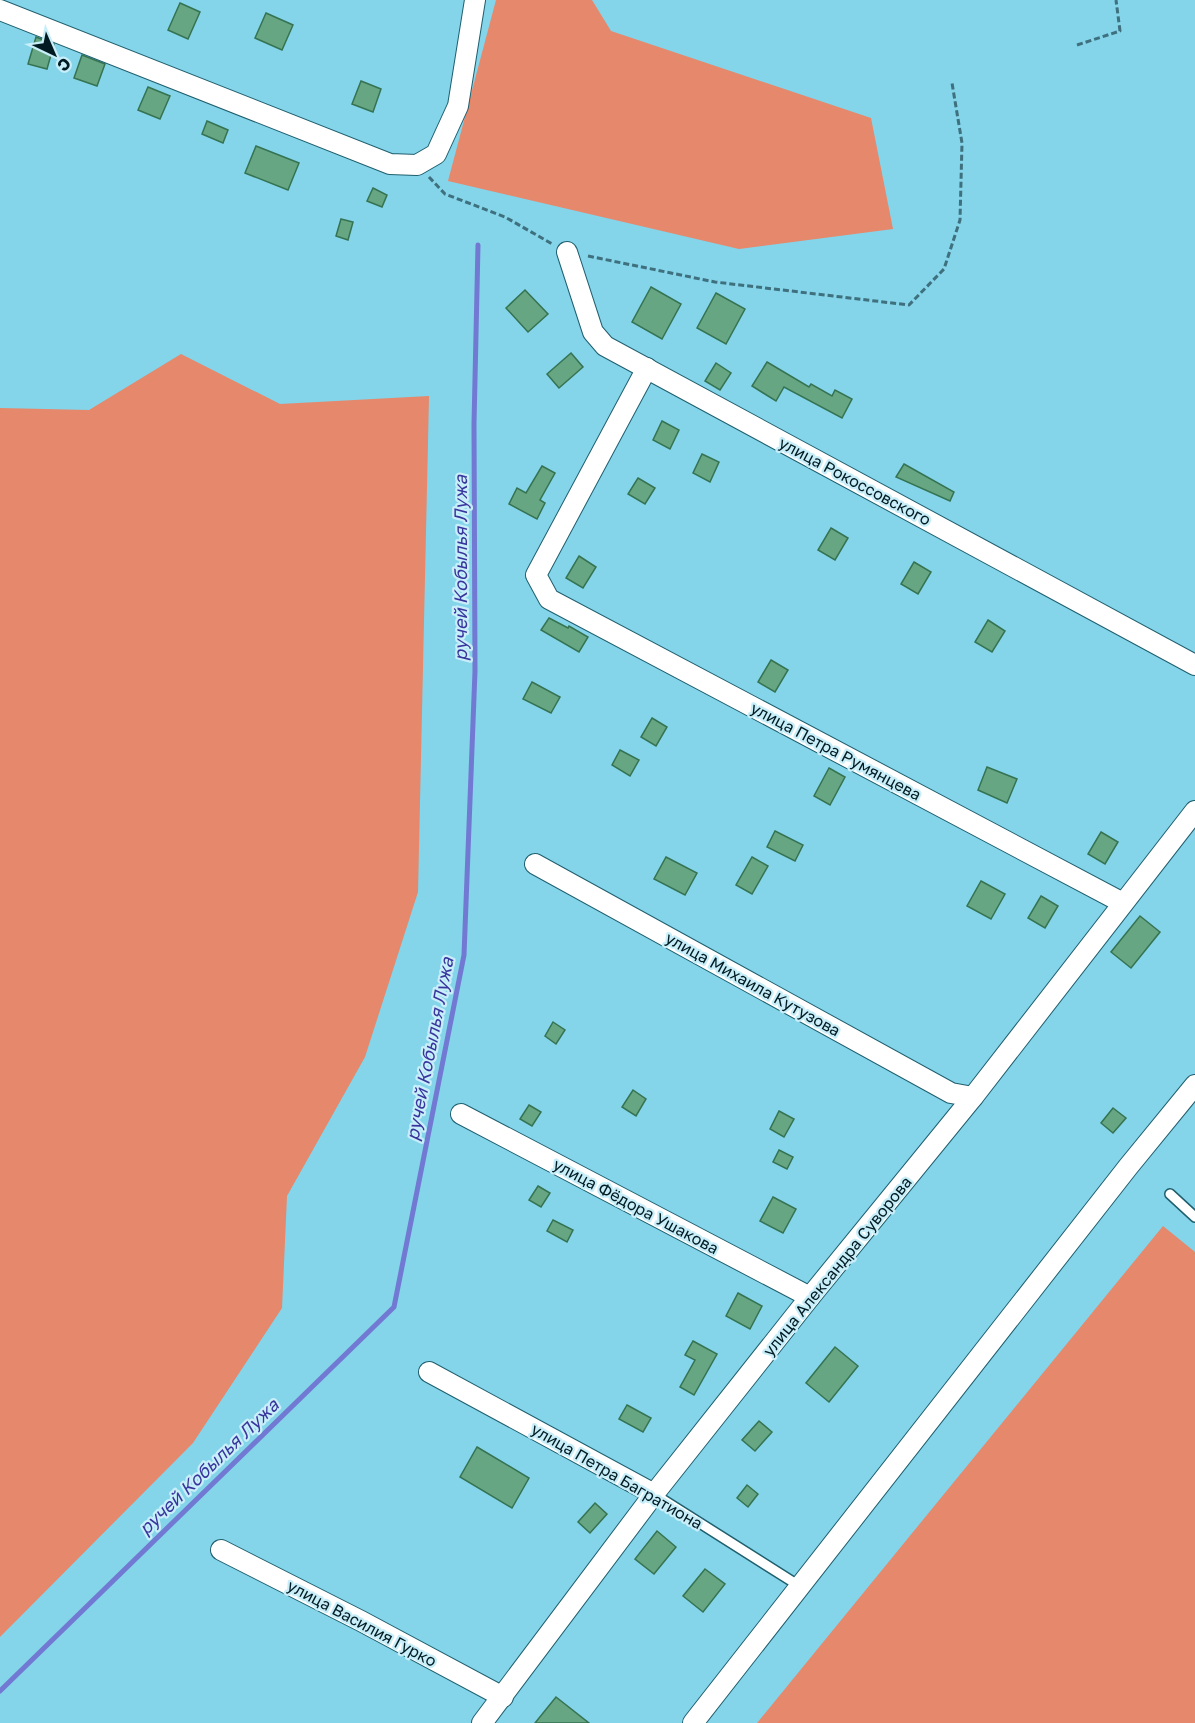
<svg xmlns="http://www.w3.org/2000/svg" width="1195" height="1723" viewBox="0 0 1195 1723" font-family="'Golos Text',sans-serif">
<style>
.green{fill:#e5886b}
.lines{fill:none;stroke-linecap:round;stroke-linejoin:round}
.stream{stroke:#7179d2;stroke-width:5}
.building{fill:#67a682;stroke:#357352;stroke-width:1.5}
.service-casing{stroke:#1f5f6e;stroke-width:12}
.minor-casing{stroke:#1f5f6e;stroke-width:22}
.path{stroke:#3e707e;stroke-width:3;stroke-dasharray:6 3;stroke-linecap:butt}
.service{stroke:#fff;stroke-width:9}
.minor{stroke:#fff;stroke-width:20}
.labels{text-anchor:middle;stroke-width:4.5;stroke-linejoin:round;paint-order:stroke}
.street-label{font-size:16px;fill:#021b22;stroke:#c8eef9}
.water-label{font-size:18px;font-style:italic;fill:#38359d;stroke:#c8eef9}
</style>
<rect width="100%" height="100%" fill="#84d4ea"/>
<g class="green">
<path d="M496,0h96l19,31 260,87 22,111 -154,20 -291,-68z"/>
<path d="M181,354l99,50 149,-8 -11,496 -53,165 -78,139 -5,112 -89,135 -193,194v-1229l89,2z"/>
<path d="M1163,1226l32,26v471h-438z"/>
</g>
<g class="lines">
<path class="stream" d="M0,1691l394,-384 70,-352 11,-284 -1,-247 4,-179"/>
</g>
<g class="building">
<path d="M180,3l20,9 -12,27 -20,-9z"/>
<path d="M266,13l27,12 -11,25 -27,-12z"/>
<path d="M36,37l18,7 -7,25 -19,-5z"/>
<path d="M82,55l23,9 -8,22 -23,-8z"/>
<path d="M361,81l20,8 -8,23 -21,-8z"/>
<path d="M148,87l22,9 -10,23 -22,-9z"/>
<path d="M207,121l21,9 -5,13 -21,-9z"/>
<path d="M256,146l43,17 -11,27 -43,-17z"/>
<path d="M373,188l14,7 -5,12 -15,-6z"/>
<path d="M341,219l12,3 -5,18 -12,-4z"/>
<path d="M651,287l30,17 -19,35 -30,-17z"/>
<path d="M525,290l23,24 -20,18 -22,-24z"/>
<path d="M716,293l29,16 -19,35 -29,-16z"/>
<path d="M571,353l12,14 -24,21 -12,-14z"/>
<path d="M767,362l42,25 2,-3 21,12 3,-6 17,9 -10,19 -58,-31 -8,14 -24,-15z"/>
<path d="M716,363l15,10 -11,17 -15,-9z"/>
<path d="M662,421l17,9 -9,19 -17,-9z"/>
<path d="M702,454l17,8 -9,20 -17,-9z"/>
<path d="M904,464l50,28 -4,9 -54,-24z"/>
<path d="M542,466l13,7 -15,27 5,3 -8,16 -28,-15 8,-16 9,5z"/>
<path d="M638,478l17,10 -10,16 -17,-10z"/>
<path d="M831,528l17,10 -13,22 -17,-10z"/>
<path d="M579,556l17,11 -13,21 -17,-10z"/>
<path d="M914,562l17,10 -13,22 -17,-10z"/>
<path d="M549,618l19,10 1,-2 19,11 -9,15 -38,-22z"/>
<path d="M988,620l17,11 -13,21 -17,-10z"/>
<path d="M771,660l17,10 -13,22 -17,-10z"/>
<path d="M532,682l28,15 -9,16 -28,-14z"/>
<path d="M652,718l15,9 -11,19 -15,-9z"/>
<path d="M620,750l19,10 -9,16 -18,-11z"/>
<path d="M987,767l30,12 -10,24 -29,-13z"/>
<path d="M829,768l16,9 -15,28 -16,-9z"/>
<path d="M775,831l28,14 -8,16 -28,-14z"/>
<path d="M1101,832l17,10 -13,22 -17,-10z"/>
<path d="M666,857l31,16 -12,22 -31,-16z"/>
<path d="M752,857l16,9 -16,28 -16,-9z"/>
<path d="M981,881l24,13 -14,25 -24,-13z"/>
<path d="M1041,896l17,10 -13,22 -17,-10z"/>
<path d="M1140,916l20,16 -29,36 -20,-16z"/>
<path d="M553,1022l12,8 -9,14 -11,-8z"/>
<path d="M633,1090l13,9 -10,17 -14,-9z"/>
<path d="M529,1105l12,7 -9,14 -12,-7z"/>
<path d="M1113,1108l13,10 -13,15 -12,-10z"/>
<path d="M779,1111l15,8 -10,18 -14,-8z"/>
<path d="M779,1150l14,7 -6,12 -14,-7z"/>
<path d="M538,1186l12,7 -9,14 -12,-7z"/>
<path d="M773,1197l23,12 -13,24 -23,-12z"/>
<path d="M553,1220l20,10 -6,12 -20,-11z"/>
<path d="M738,1293l24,13 -12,23 -24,-13z"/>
<path d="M693,1341l24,13 -23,41 -14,-8 15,-27 -10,-5z"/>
<path d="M835,1347l23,19 -29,36 -23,-19z"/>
<path d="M627,1405l24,13 -8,14 -24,-13z"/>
<path d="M759,1421l13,11 -17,19 -13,-11z"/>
<path d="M477,1447l52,31 -17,30 -52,-31z"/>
<path d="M747,1485l11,9 -10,13 -11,-9z"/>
<path d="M595,1503l12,11 -17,19 -12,-11z"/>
<path d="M657,1531l19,16 -22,27 -19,-15z"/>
<path d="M705,1569l20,15 -22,28 -20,-16z"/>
<path d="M556,1697l33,26h-54z"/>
</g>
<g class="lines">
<defs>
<g id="service">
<path d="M1170,1194l25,23"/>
<path d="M654,1494l147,93"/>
</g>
<g id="minor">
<path d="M0,10l390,154 27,1 19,-11 22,-48 17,-106"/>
<path d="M567,252l26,80 12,14 590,319"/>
<path d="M647,368l-111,207 13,24 574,304"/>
<path d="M535,864l416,229 22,4"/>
<path d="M461,1114l349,183"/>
<path d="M429,1372l225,122"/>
<path d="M221,1550l140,71 142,76"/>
<path d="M482,1723l172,-229 156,-197 163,-200 222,-286"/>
<path d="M693,1723l435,-556 67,-82"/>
</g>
</defs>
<use href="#service" class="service-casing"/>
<use href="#minor" class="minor-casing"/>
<g class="path">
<path d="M1077,45l43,-14 -4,-31"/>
<path d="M429,177l16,17 60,23 49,28"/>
<path d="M588,256l127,26 194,23 35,-36 16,-49 2,-77 -10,-60"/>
</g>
<use href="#service" class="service"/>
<use href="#minor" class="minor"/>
</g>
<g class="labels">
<g class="street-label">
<text transform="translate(855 481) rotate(28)" y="6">улица Рокоссовского</text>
<text transform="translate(836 751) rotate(28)" y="6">улица Петра Румянцева</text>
<text transform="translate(753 984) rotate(29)" y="6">улица Михаила Кутузова</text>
<text transform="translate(636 1206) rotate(28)" y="6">улица Фёдора Ушакова</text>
<text transform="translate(837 1266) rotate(-51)" y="6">улица Александра Суворова</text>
<text transform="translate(617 1476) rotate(30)" y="6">улица Петра Багратиона</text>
<text transform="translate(362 1623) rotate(28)" y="6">улица Василия Гурко</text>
</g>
<g class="water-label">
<text transform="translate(461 568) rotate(-90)" y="6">ручей Кобылья Лужа</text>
<text transform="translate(430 1049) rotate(-79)" y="6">ручей Кобылья Лужа</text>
<text transform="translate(209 1467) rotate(-44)" y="6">ручей Кобылья Лужа</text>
</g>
</g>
<g transform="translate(54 54) rotate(136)" stroke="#c8eef9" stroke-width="4.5" paint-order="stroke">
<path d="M0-4.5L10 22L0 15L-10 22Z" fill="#021b22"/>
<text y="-9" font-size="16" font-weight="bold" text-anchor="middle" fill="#021b22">С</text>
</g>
</svg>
